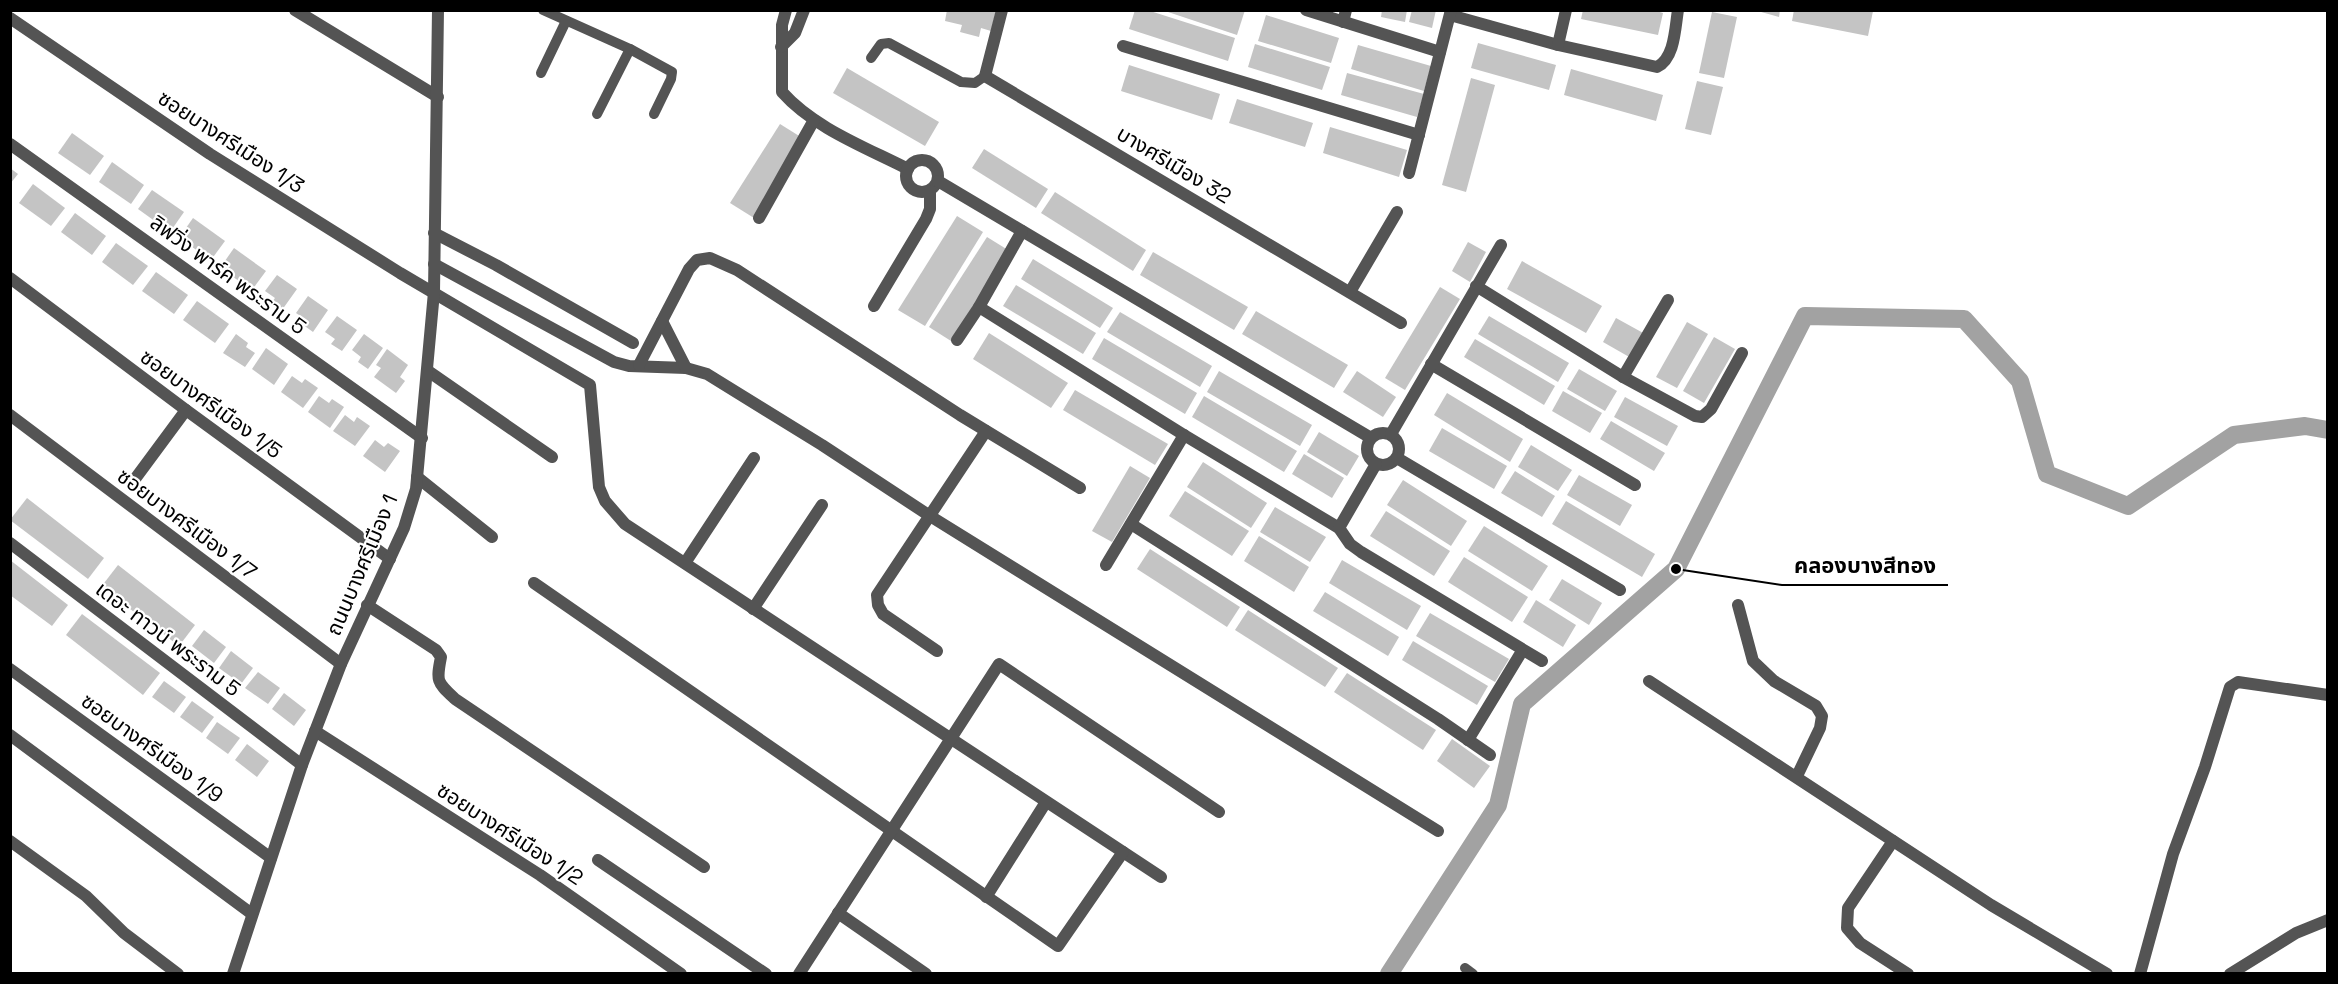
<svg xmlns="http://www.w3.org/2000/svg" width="2338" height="984" viewBox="0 0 2338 984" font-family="'Space Grotesk','Noto Sans Thai',sans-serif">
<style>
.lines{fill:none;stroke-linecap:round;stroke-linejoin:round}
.canal{stroke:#a2a2a2;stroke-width:18}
.building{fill:#c4c4c4}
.service{stroke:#545454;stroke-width:10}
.minor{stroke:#545454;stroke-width:12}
.tertiary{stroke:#545454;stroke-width:12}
.labels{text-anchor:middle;stroke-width:4.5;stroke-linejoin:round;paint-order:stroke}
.street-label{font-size:21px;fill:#000;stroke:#fff}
.leader{fill:none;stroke:#000;stroke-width:2}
.callout-dot{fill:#000;stroke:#fff;stroke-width:2}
.callout-label{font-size:22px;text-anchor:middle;font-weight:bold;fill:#000;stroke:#fff;stroke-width:4.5;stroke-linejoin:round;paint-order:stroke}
</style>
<rect width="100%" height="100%" fill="#fff"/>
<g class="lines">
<path class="canal" d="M1389,974l109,-169 24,-101 154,-135 129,-253 159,3 56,62 27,93 81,32 106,-71 71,-9 23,4"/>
</g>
<g class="building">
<path d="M947,10h49l-5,21 -10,-3 -2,9 -19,-5 2,-7 -17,-4z"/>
<path d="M1135,10h12l88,28 -7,23 -99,-32z"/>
<path d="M1162,10h83l-8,25z"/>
<path d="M1382,10h25l-2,12 -24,-5z"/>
<path d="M1412,10h24l-4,18 -23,-6z"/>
<path d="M1583,10h70l10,3 -5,22 -77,-16z"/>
<path d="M1754,10h26l-1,7z"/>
<path d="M1794,10h77l2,1 -5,25 -76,-15z"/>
<path d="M1712,12l25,5 -13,61 -25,-5z"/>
<path d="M1266,15l73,23 -8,25 -73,-22z"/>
<path d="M1478,43l78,22 -7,25 -78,-22z"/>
<path d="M1255,44l75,23 -8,23 -74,-23z"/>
<path d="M1358,45l73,21 -7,25 -73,-22z"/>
<path d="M1129,65l91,29 -8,26 -91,-29z"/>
<path d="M847,68l92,54 -14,24 -92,-53z"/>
<path d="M1571,69l92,26 -7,26 -92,-26z"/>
<path d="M1347,73l77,21 -7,23 -76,-22z"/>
<path d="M1471,78l24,7 -29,107 -24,-7z"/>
<path d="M1697,81l26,6 -12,48 -26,-6z"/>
<path d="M1237,99l76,24 -8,24 -76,-24z"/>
<path d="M780,124l24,15 -50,79 -24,-15z"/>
<path d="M1330,127l77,23 -8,27 -76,-24z"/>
<path d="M72,133l32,23 -14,19 -32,-22z"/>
<path d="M984,149l64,40 -12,19 -64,-40z"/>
<path d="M112,162l32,23 -13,19 -32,-22z"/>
<path d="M10,168l8,6 -8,10z"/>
<path d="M33,184l32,24 -14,18 -32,-23z"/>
<path d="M152,190l32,22 -14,20 -32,-23z"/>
<path d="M1055,192l91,58 -13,21 -92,-58z"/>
<path d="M75,213l31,23 -14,19 -31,-23z"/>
<path d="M957,216l26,16 -58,94 -27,-16z"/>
<path d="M193,218l32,23 -14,19 -32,-22z"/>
<path d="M987,237l21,13 -57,91 -22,-14z"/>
<path d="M1468,242l18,10 -16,30 -18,-11z"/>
<path d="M116,243l32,23 -15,19 -31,-23z"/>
<path d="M234,248l32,23 -14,19 -32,-22z"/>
<path d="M1153,252l95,55 -14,23 -94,-55z"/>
<path d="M1033,259l80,49 -13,20 -79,-49z"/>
<path d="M1522,261l80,45 -16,27 -79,-44z"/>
<path d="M156,272l32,23 -14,19 -32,-23z"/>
<path d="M277,275l20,14 -15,21 -11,-7 4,-5 -10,-7z"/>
<path d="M1016,285l80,48 -13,21 -80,-48z"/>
<path d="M1440,287l20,12 -55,91 -20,-12z"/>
<path d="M308,296l20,14 -15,22 -11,-8 4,-4 -10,-7z"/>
<path d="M197,301l32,23 -14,19 -32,-23z"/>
<path d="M1256,311l92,54 -14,23 -92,-54z"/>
<path d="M1120,312l92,54 -12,21 -93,-55z"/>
<path d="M337,316l20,14 -15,21 -11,-7 4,-5 -10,-7z"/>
<path d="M1489,316l80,47 -11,19 -80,-48z"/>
<path d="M1616,318l29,16 -14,24 -28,-16z"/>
<path d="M1687,322l21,12 -31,54 -21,-11z"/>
<path d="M989,333l79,50 -17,25 -78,-49z"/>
<path d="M236,334l12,9 -2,4 9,6 -10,14 -22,-14z"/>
<path d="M364,334l19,14 -15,21 -10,-7 3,-5 -9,-7z"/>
<path d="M1714,337l21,12 -31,54 -21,-12z"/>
<path d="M1104,338l93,55 -12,21 -93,-55z"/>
<path d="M1475,339l80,47 -11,19 -80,-48z"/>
<path d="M266,348l22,16 -14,21 -22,-16z"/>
<path d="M387,349l21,16 -8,12 5,4 -9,12 -22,-16 7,-9 -5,-3z"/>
<path d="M1579,369l38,22 -12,20 -38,-22z"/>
<path d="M1219,371l93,54 -12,21 -93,-54z"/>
<path d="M1357,371l39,26 -13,20 -40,-25z"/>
<path d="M292,376l10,7 3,-4 13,9 -15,20 -22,-16z"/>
<path d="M1075,390l93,54 -13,21 -92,-55z"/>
<path d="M1563,391l39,22 -12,20 -38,-22z"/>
<path d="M1447,393l76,46 -13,23 -76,-47z"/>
<path d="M319,396l10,7 3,-4 12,8 -14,21 -22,-16z"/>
<path d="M1204,396l93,55 -13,21 -92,-55z"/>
<path d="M1625,397l53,29 -11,20 -53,-29z"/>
<path d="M345,415l9,7 3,-5 13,9 -15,20 -22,-15z"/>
<path d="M1611,421l54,32 -11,18 -54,-32z"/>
<path d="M1442,428l65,38 -13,23 -65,-38z"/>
<path d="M1319,432l40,24 -12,20 -40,-24z"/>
<path d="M375,440l9,7 4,-4 12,8 -15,21 -22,-16z"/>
<path d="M1531,445l41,25 -14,21 -40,-24z"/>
<path d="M1304,454l40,24 -12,20 -40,-24z"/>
<path d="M1203,462l64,41 -16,25 -64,-41z"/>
<path d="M1130,466l20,12 -38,64 -20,-11z"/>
<path d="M1515,471l40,25 -13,21 -41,-24z"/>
<path d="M1579,475l53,30 -12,21 -53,-31z"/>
<path d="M1403,480l64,41 -16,25 -64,-41z"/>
<path d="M1185,491l64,40 -17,25 -63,-40z"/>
<path d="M27,498l77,60 -16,21 -78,-59z"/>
<path d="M1566,501l89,53 -13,23 -90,-53z"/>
<path d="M1275,507l51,30 -16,25 -50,-30z"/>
<path d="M1386,511l64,40 -16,25 -64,-40z"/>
<path d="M1484,526l64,40 -16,25 -64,-40z"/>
<path d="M1259,536l50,31 -15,25 -50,-31z"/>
<path d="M1150,549l90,58 -13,20 -90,-58z"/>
<path d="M1464,557l64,40 -16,25 -64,-40z"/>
<path d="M10,560l58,45 -16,21 -42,-31z"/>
<path d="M1342,560l79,46 -14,24 -78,-47z"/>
<path d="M118,565l77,60 -16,21 -78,-59z"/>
<path d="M1562,579l40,24 -13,22 -40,-25z"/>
<path d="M1325,592l74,45 -11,19 -75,-45z"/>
<path d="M1536,600l40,25 -13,22 -40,-25z"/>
<path d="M1248,610l90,58 -13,19 -90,-57z"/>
<path d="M1430,613l79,46 -14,23 -79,-46z"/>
<path d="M82,614l78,59 -17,22 -77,-60z"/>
<path d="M204,630l22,17 -12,16 -22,-17z"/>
<path d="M1413,641l75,45 -11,19 -75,-45z"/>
<path d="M231,651l22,17 -12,16 -22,-16z"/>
<path d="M258,672l22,16 -12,16 -23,-16z"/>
<path d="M1347,673l89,57 -13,20 -89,-58z"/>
<path d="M164,681l22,16 -12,16 -22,-16z"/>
<path d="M284,693l22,17 -12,16 -22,-17z"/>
<path d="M192,701l22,16 -12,16 -22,-16z"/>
<path d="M217,722l23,16 -12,16 -22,-16z"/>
<path d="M1452,739l38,27 -16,22 -37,-27z"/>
<path d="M247,744l22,17 -12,16 -22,-17z"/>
</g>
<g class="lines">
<g class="service">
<path d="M543,10l87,39 -33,65"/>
<path d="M630,49l42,23 -1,7 -17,35"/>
<path d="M871,58l10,-14 8,-1 72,39 14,1 10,-7"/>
<path d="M541,73l25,-52"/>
<path d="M1465,968l8,6"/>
</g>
<g class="minor">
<path d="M295,10l143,87"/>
<path d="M786,10l-4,15v67c32,36 83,55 126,77"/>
<path d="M1002,10l-17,66 416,247"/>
<path d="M1306,10l134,42"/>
<path d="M1450,15l108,30 99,22c18,-9 18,-39 21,-57"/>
<path d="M10,18l200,136 190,119 190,112 9,102 6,14 20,23 536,353"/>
<path d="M1343,22l3,-12"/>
<path d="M1558,45l8,-35"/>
<path d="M1123,46l296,89"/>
<path d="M781,47l14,-14 9,-23"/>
<path d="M10,144l412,294"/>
<circle cx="922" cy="176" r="16"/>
<path d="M1409,173l42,-163"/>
<path d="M938,181l433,257"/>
<path d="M759,218l55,-98"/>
<path d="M434,233l62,32 137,78"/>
<path d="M434,264l180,98 15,4 57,2 21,6 115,71 108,71 508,315"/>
<path d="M10,278l176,132 204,149"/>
<path d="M1476,286l147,91 72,39 7,1 9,-8 31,-56"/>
<path d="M1350,292l47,-80"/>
<path d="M874,306l52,-87 4,-10v-18"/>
<path d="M979,307l205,128 155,93 11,16 11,8 181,109"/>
<path d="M662,321l24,47"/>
<path d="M957,340l22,-33 43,-76"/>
<path d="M1431,364l204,121"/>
<path d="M639,365l50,-96 8,-9 13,-2 27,12 223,145 120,73"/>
<path d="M428,371l124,86"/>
<path d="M1623,377l45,-77"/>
<path d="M10,415l331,249"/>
<circle cx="1383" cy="449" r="16"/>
<path d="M1391,434l110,-189"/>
<path d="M1397,458l223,132"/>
<path d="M417,477l75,60"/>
<path d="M132,483l54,-73"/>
<path d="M1131,524l307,195 52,36"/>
<path d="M1339,528l37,-64"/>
<path d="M10,543l292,222"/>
<path d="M685,563l69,-105"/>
<path d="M1106,565l78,-130"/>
<path d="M534,583l524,363 65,-94"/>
<path d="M367,605l69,45 5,7c-5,25 -4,25 14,42l249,168"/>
<path d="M1738,605l15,56 21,20 42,25 6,10 -2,12 -23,48"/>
<path d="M753,609l69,-104"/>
<path d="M937,651l-54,-37 -5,-9 -1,-10 109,-164"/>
<path d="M10,669l261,189"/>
<path d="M1649,681l342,224 116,69"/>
<path d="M315,731l225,144 141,99"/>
<path d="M10,735l242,179"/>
<path d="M1468,740l54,-89"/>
<path d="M10,841l76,55 38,37 54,41"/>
<path d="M1893,841l-45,67 -1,20 13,15 48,31"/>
<path d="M598,860l168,114"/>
<path d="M986,897l60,-95"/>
<path d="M838,913l88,61"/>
<path d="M799,974l200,-310 220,148"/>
<path d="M2140,974l33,-120 32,-87 25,-80 8,-5 90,13"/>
<path d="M2230,974l66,-41 32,-13"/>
</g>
<path class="tertiary" d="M233,974l69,-209 39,-101 63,-136 12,-39 18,-197 4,-282"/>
</g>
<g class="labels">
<g class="street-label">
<text transform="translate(231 142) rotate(33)" y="7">ซอยบางศรีเมือง 1/3</text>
<text transform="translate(1174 165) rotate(31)" y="7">บางศรีเมือง 32</text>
<text transform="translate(228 275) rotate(36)" y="7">ลิฟวิ่ง พาร์ค พระราม 5</text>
<text transform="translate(211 404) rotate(36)" y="7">ซอยบางศรีเมือง 1/5</text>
<text transform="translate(187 524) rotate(37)" y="7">ซอยบางศรีเมือง 1/7</text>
<text transform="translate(362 565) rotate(-67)" y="7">ถนนบางศรีเมือง 1</text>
<text transform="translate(168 639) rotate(37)" y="7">เดอะ ทาวน์ พระราม 5</text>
<text transform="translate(152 748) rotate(36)" y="7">ซอยบางศรีเมือง 1/9</text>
<text transform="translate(510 834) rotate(33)" y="7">ซอยบางศรีเมือง 1/2</text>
</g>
</g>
<path class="leader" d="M1676 569L1782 585H1948"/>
<circle class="callout-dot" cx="1676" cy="569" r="6"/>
<g class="callout-label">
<text x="1865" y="573">คลองบางสีทอง</text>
</g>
<rect width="2338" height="984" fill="none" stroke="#000000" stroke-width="24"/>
</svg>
